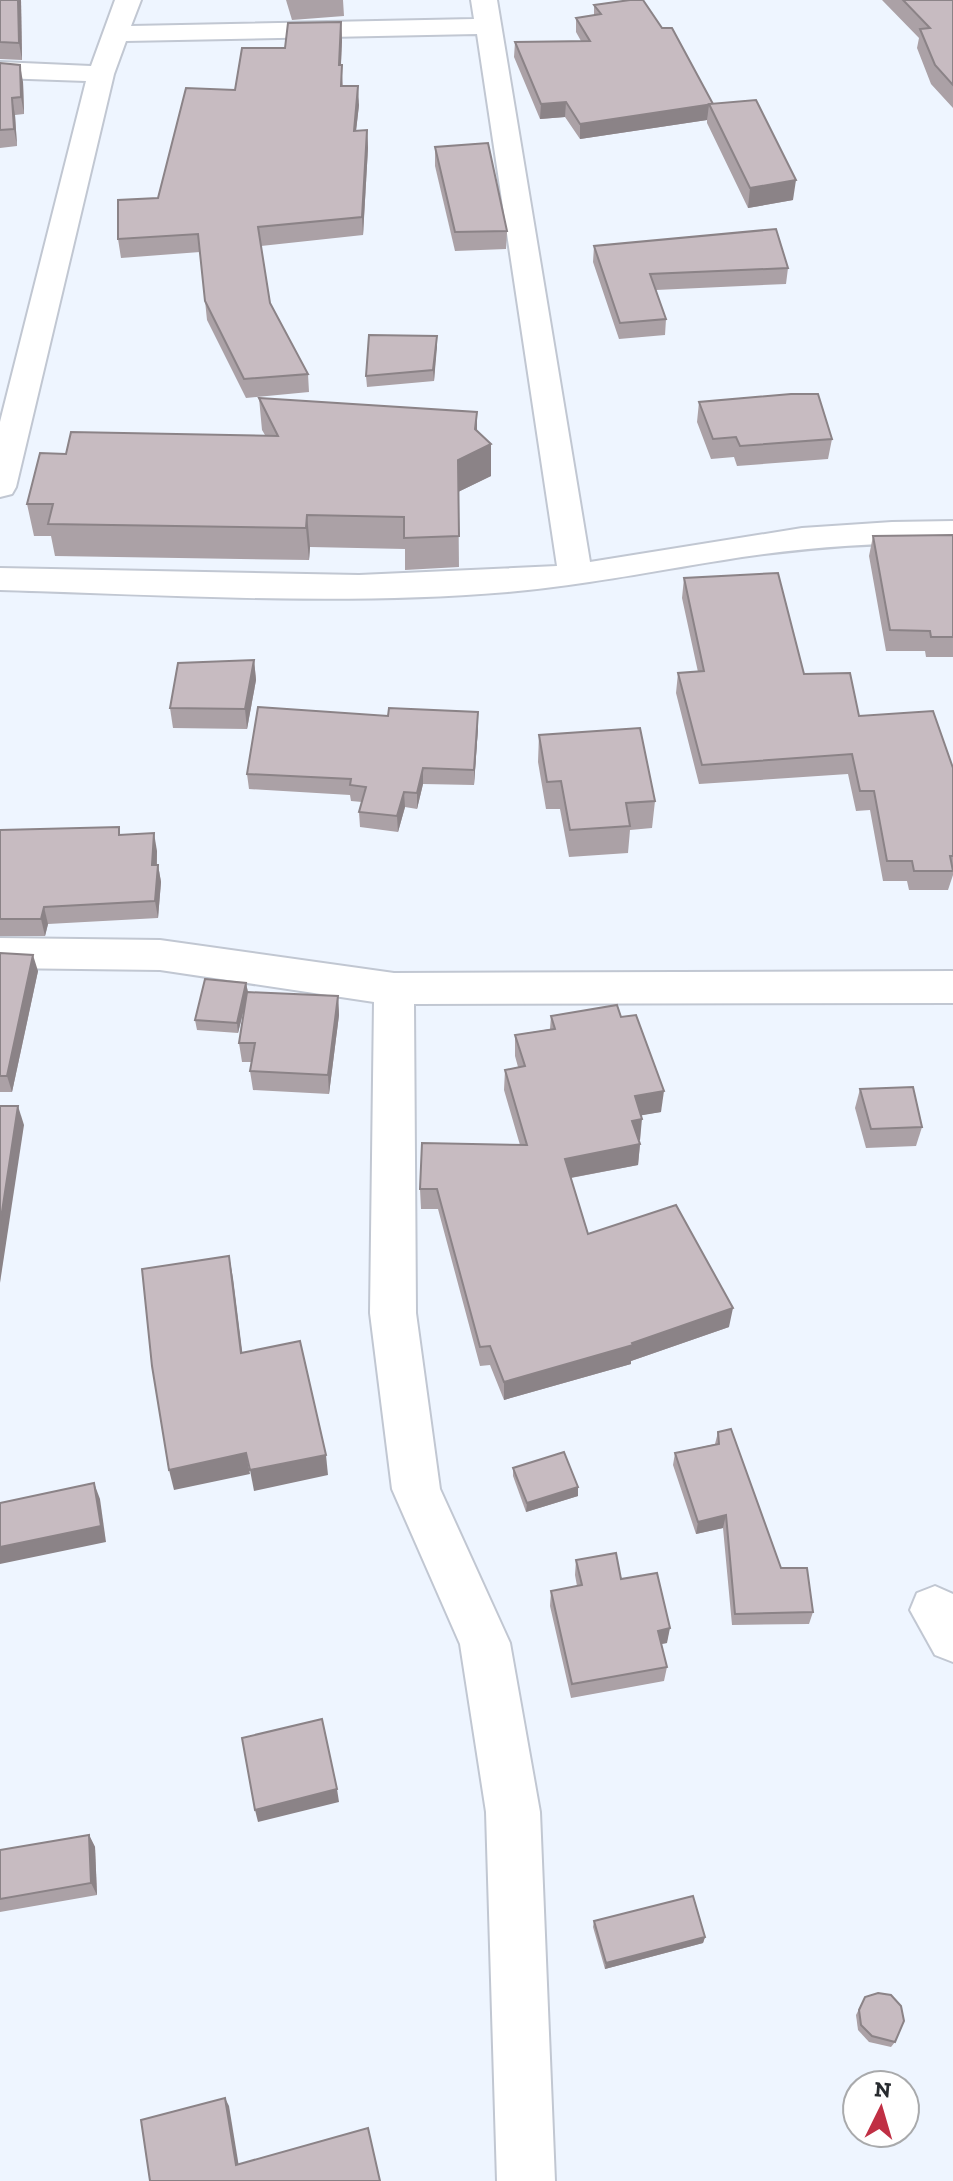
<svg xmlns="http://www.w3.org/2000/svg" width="953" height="2181" viewBox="0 0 953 2181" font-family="'Zilla Slab',serif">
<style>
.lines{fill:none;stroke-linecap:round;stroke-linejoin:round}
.minor-casing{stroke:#c1c7d2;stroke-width:4}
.minor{fill:#fff;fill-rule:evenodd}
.wall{fill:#aba1a6}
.shaded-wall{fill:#8b8387}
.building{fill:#c7bbc1;stroke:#8b8387;stroke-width:2}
</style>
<rect width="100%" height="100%" fill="#eef5ff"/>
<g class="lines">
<defs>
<g id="minor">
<path d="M115,0h26l-10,26 343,-7 -3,-19h26l93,562 212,-34 90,-6 61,-1v22c-71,-1 -141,4 -211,14 -78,12 -155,28 -234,35 -168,14 -339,3 -508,-2v-22l359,7 198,-9 -80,-532 -351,7 -12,33 -98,413 -4,7 -12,3v-75l86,-341 -86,-3v-16l91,4z"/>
<path d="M0,938l160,2 234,33 559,-2v32l-539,1 2,309 24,176 70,154 30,169 15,369h-58l-11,-369 -26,-168 -68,-155 -22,-176 4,-311 -214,-32 -160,-2z"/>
<path d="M935,1586l18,8v68l-18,-7 -25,-45 7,-17z"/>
</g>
</defs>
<use href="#minor" class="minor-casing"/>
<use href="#minor" class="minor"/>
</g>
<g class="wall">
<path d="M0,0h21l1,60 -22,-1z"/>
<path d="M286,0h57l1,16 -52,4z"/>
<path d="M882,0h71v108l-22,-24 -14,-36 2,-10z"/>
<path d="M594,5l119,99 80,96 -45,8 -41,-85v-3l-127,19 -15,-22 -25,2 -26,-62 1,-15 66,-1 -5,-9v-14l18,-3z"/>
<path d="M341,22l1,18 -1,25 2,21 16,19 -3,25h11l1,18 -5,87 -102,11 9,57 38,71 1,18 -63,6 -39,-78 -7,-68 -79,6 -3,-19 40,-41 77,-108 50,-42z"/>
<path d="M0,63l23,19 1,32 -9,1 2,31 -17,2z"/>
<path d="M435,147l72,84 -1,18 -51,2 -20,-85z"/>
<path d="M594,246l194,22 -2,16 -130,6 10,29 -1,16 -46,4 -26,-77z"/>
<path d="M437,336l-3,45 -67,6 -1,-11z"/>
<path d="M259,398l218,33 14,13v32l-33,16 1,75 -54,3v-21l-95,-2 -1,13 -254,-4 -4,-20h-17l-7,-32 39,-50 199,-19 -3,-5z"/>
<path d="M699,402l133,37 -4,20 -91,7 -3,-9 -23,2 -14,-37z"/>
<path d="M953,535v122h-27l-1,-6h-39l-17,-95 4,-20z"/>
<path d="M684,578l175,138 94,52v107l-5,15h-39l-2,-9h-24l-13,-71 -14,1 -8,-37 -149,10 -23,-91 2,-20 20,-1 -16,-74z"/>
<path d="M254,660l2,20 -9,49 -74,-1 -3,-20z"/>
<path d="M478,728l-4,57 -51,-1 -6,25 -12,-2 -7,25 -38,-5 -1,-15 3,-10 -11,-1 -1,-6 -101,-6 -2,-15z"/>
<path d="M539,735l116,66 -3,27 -22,2 -2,23 -59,4 -9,-48h-14l-8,-47z"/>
<path d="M119,827l1,8 37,16v14h1l3,17 -3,36 -110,6 -3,12h-45v-106z"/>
<path d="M0,953l38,18 -26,121h-12z"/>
<path d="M246,983l2,9 90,4 1,19 -10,79 -76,-4 -3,-19 2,-9h-10l-3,-19 7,-43 -8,33 -41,-3 -2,-10z"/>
<path d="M551,1016l110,96 -20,3 -1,25h-1l1,4 -2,21 -67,13 17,56 141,93 -98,34v3l-127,36 -14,-35 -10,1 -42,-157h-17l-1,-20 100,-44 -16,-55 1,-20 13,-3 -3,-11v-21l35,-6z"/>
<path d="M860,1089l62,38 -6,19 -50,2 -11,-40z"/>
<path d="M718,1432l63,136 32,44 -4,12 -77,1 -9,-97 -27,6 -23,-69 2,-12 40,-9z"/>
<path d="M513,1468l65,19v9l-52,16 -13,-36z"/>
<path d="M576,1560l45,19 46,64 -6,1 6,23 -3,14 -93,17 -21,-92 1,-15 26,-5 -2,-11z"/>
<path d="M89,1835l6,12 2,48 -97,17v-62z"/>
<path d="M594,1921l111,16 -2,6 -98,26 -12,-42z"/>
<path d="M865,1997l30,45 -4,5 -22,-5 -11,-12 -2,-15z"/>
</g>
<g class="shaded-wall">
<path d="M18,0h3l1,60 -3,-17z"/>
<path d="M341,22l1,18 -2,43 -1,-18z"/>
<path d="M20,65l3,17 1,32 -3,-17z"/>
<path d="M358,86l1,19 -5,44v-18z"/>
<path d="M12,98l3,17 2,31 -3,-17z"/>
<path d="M566,102l-1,15 -25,2 1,-15z"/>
<path d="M709,105l-2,15 -127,19v-15z"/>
<path d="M367,130l1,18 -5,87 -1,-18z"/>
<path d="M796,180l-3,20 -45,8 2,-20z"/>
<path d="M437,336v11l-3,34 -1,-11z"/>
<path d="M477,412v32h14v32l-33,16 1,75 -1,-107 17,-31z"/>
<path d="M307,515l3,32 -1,13 -3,-32z"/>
<path d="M254,660l2,20 -9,49 -2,-20z"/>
<path d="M478,712v16l-4,57v-15z"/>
<path d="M423,768v16l-6,25v-16z"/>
<path d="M404,792l1,15 -7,25 -1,-16z"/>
<path d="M154,833l3,18 -1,31 -4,-17z"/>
<path d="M158,865l3,17 -3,36 -3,-17z"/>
<path d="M44,907l4,17 -3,12 -4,-17z"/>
<path d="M33,955l5,16 -26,121 -5,-16z"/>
<path d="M246,983l2,10 -10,40 -1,-10z"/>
<path d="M338,996l1,19 -10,79 -1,-19z"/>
<path d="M664,1091l-3,21 -29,5 3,-21z"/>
<path d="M18,1106l6,19 -24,158v-58z"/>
<path d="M642,1119l-2,21 -10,2 2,-21z"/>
<path d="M640,1144l-2,21 -74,14 1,-20z"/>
<path d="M229,1256l4,22 12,96 -4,-21z"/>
<path d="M733,1308l-4,19 -98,34v3l-127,36v-18l128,-39z"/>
<path d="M246,1453l4,21 -76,16 -5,-20z"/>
<path d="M326,1455l2,20 -74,16 -4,-21z"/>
<path d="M94,1483l6,16 6,43 -106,22v-17z"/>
<path d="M578,1487v9l-52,16 1,-9z"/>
<path d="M726,1515l-3,13 -27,6 2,-12z"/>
<path d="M670,1628l-3,15 -12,2 3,-14z"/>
<path d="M337,1789l2,13 -81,20 -3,-12z"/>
<path d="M89,1835l6,12 2,48 -6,-12z"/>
<path d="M705,1937l-2,6 -98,26 1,-6z"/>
<path d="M225,2098l4,8 11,67 -4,-8z"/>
</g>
<g class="building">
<path d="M0,0h18l1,43 -19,-1z"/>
<path d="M630,0h13l19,28h10l41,76 -133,20 -14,-22 -25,2 -26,-62 75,-1 -14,-23 25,-4 -7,-9z"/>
<path d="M903,0h50v85l-18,-20 -15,-36 10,-1z"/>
<path d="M341,22l-2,43h3l-1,21h17l-4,45 13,-1 -5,87 -104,10 12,76 38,71 -64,5 -39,-78 -7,-67 -80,5v-39l40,-2 28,-110 49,2 7,-42h43l3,-25z"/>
<path d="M0,63l20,2 1,32 -9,1 2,31 -14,1z"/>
<path d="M756,100l40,80 -46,8 -41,-84z"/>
<path d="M488,143l19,88 -52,1 -20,-85z"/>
<path d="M776,229l12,39 -138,6 16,45 -46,4 -26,-77z"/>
<path d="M369,335l68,1 -4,34 -67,6z"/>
<path d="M791,394h27l14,45 -92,7 -4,-9 -23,2 -14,-37z"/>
<path d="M259,398l218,14 -2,17 16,15 -33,16 1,76 -55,2v-21l-97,-2 -1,13 -258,-4 5,-20h-26l13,-51 26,1 5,-22 207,4z"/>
<path d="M953,535v102h-22l-1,-6 -40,-1 -17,-94z"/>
<path d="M778,573l26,101 46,-1 9,43 74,-5 20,57v88h-3l3,15h-39l-2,-10h-25l-13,-70h-14l-8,-37 -150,11 -24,-92 26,-2 -20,-93z"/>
<path d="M254,660l-9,49 -75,-1 8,-45z"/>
<path d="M258,707l130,9 1,-8 89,4 -4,58 -51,-2 -6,25 -13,-1 -7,24 -38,-4 7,-25 -16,-2 1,-6 -104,-5z"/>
<path d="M640,728l15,73 -29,2 4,23 -60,4 -9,-49 -14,1 -8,-47z"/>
<path d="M119,827v8l35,-2 -2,32h6l-3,36 -111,6 -3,12h-41v-89z"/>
<path d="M0,953l33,2 -26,121h-7z"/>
<path d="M205,979l41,4 -9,40 -42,-3z"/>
<path d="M247,992l91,4 -10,79 -78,-4 5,-28h-16z"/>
<path d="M617,1005l4,12 15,-2 28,76 -29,5 7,23 -10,2 8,23 -75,15 23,75 88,-29 57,103 -101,35 1,2 -129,37 -14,-36 -10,1 -43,-158h-17l2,-46 105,2 -22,-75 20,-4 -10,-31 40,-6 -4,-13z"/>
<path d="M913,1087l9,40 -51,2 -11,-40z"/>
<path d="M0,1106h18l-18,119z"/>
<path d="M229,1256l12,97 59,-12 26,114 -76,15 -4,-17 -77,17 -17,-104 -10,-97z"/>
<path d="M731,1429l50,139h26l6,44 -78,2 -9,-99 -28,7 -23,-69 44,-9 -1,-12z"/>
<path d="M564,1452l14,35 -51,16 -14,-35z"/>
<path d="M94,1483l7,43 -101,21v-44z"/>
<path d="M616,1553l5,26 36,-6 13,55 -12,3 9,36 -95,17 -21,-93 31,-6 -6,-25z"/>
<path d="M322,1719l15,70 -82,21 -13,-72z"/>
<path d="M89,1835l2,48 -91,16v-49z"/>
<path d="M693,1896l12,41 -99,26 -12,-42z"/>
<path d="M878,1993l13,2 10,11 3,15 -9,21 -23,-6 -11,-11 -2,-15 6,-13z"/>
<path d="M225,2098l11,67 132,-37 12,53h-230l-9,-61z"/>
</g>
<g transform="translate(881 2109) rotate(5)"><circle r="38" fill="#ffffff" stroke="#a9aaac" stroke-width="2"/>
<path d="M0-6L14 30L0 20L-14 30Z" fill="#c02f44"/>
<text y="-12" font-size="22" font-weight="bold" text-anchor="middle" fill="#282b2f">N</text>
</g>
</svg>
